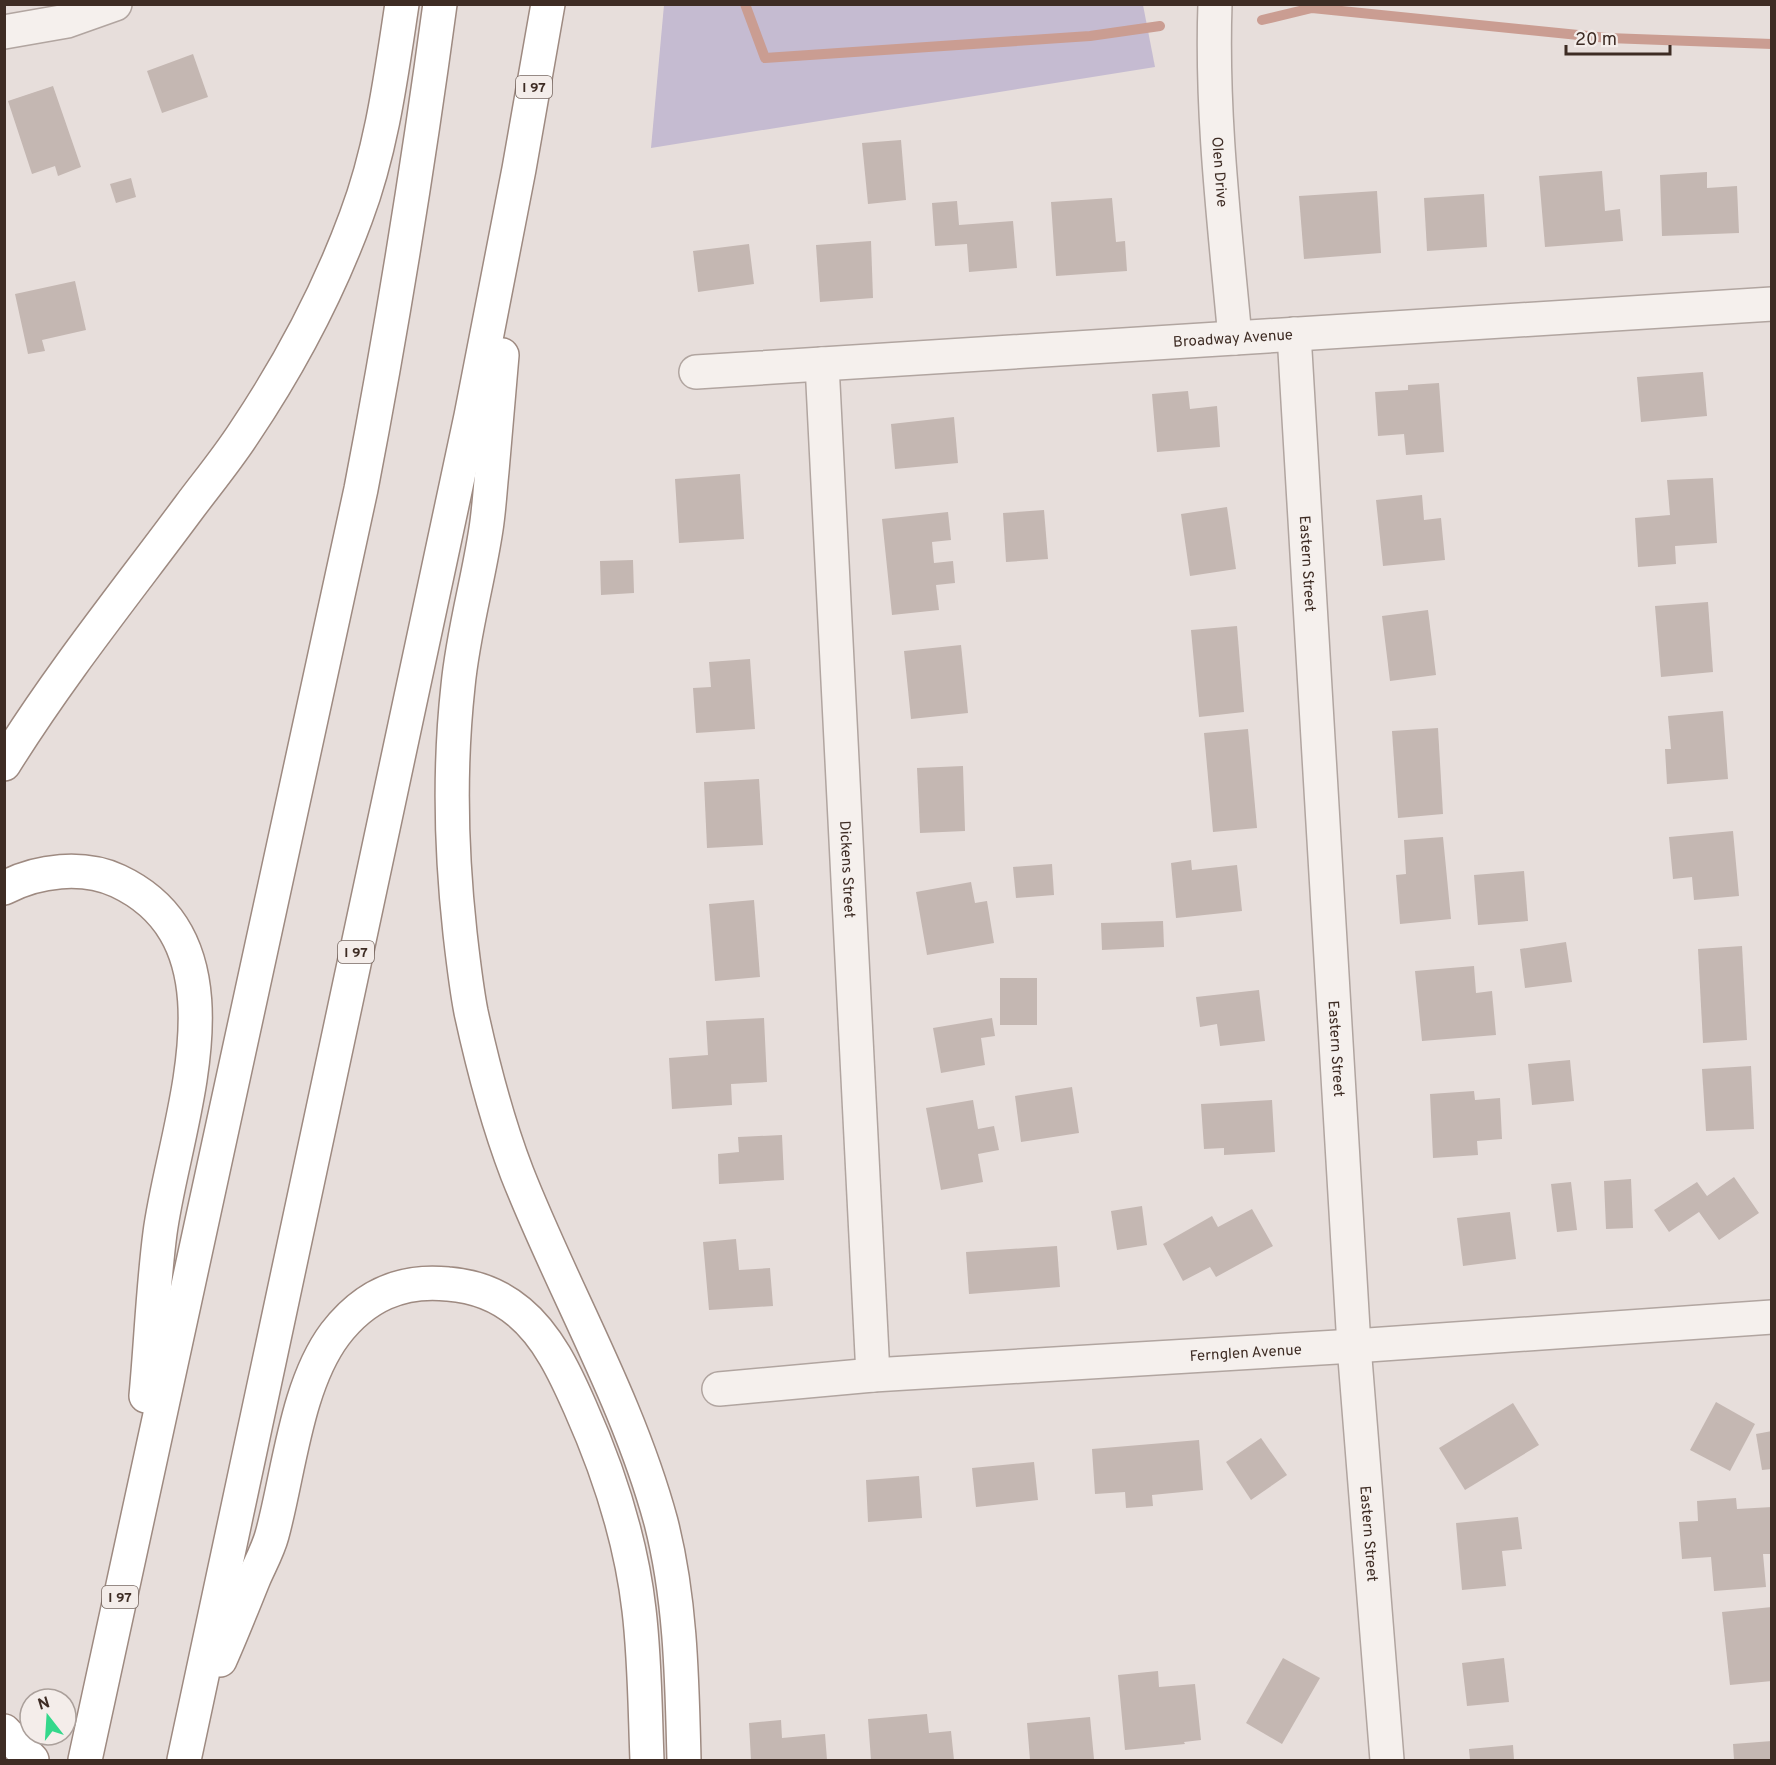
<svg xmlns="http://www.w3.org/2000/svg" width="1776" height="1765" viewBox="0 0 1776 1765" font-family="Overpass,sans-serif">
<style>
.green{fill:#c5bbd1}
.lines{fill:none;stroke-linecap:round;stroke-linejoin:round}
.stream{stroke:#ca9d92;stroke-width:10}
.building{fill:#c4b7b2}
.street-casing{stroke:#b1a5a0;stroke-width:36}
.highway-casing{stroke:#9e8a81;stroke-width:36}
.street{stroke:#f5f0ed;stroke-width:33}
.highway{stroke:#fff;stroke-width:33}
.labels{text-anchor:middle;stroke-width:4.5;stroke-linejoin:round;paint-order:stroke}
.shield{fill:#f4edea;stroke:#75665f;stroke-width:1.5}
.shield-label{font-size:14px;font-weight:bold;fill:#3e2c24}
.street-label{font-size:15px;fill:#3e2c24;stroke:#f4edea}
</style>
<rect width="100%" height="100%" fill="#e7dedb"/>
<path class="green" d="M664,5h479l12,62 -504,81z"/>
<g class="lines">
<g class="stream">
<path d="M745,4l20,54 325,-22 70,-10"/>
<path d="M1262,20l50,-12 296,30 164,6"/>
</g>
</g>
<g class="building">
<path d="M193,54l15,43 -46,16 -15,-42z"/>
<path d="M53,86l28,81 -23,9 -3,-10 -23,8 -24,-73z"/>
<path d="M901,140l5,60 -38,4 -6,-61z"/>
<path d="M1602,171l3,40 15,-2 3,32 -78,6 -6,-71z"/>
<path d="M1707,172v16l30,-2 2,47 -77,3 -2,-61z"/>
<path d="M131,178l5,19 -20,6 -6,-19z"/>
<path d="M1377,191l4,62 -77,6 -5,-63z"/>
<path d="M1484,194l3,53 -60,4 -3,-53z"/>
<path d="M1112,198l4,44 9,-1 2,30 -71,5 -5,-74z"/>
<path d="M957,201l2,24 54,-4 4,47 -48,4 -2,-28 -32,2 -3,-43z"/>
<path d="M871,241l2,57 -53,4 -4,-57z"/>
<path d="M749,244l5,40 -56,8 -5,-41z"/>
<path d="M75,281l11,49 -44,10 3,11 -17,3 -13,-60z"/>
<path d="M1703,372l4,44 -66,6 -4,-45z"/>
<path d="M1439,383l5,69 -38,3 -2,-21 -26,2 -3,-44 33,-2v-5z"/>
<path d="M1188,391l2,18 27,-3 3,41 -63,5 -5,-58z"/>
<path d="M954,417l4,46 -63,6 -4,-45z"/>
<path d="M740,474l4,65 -65,4 -4,-64z"/>
<path d="M1713,478l4,65 -42,3 1,18 -38,3 -3,-49 35,-3 -3,-35z"/>
<path d="M1422,495l2,25 17,-2 4,42 -62,6 -7,-66z"/>
<path d="M1227,507l9,62 -46,7 -9,-62z"/>
<path d="M1044,510l4,49 -42,3 -3,-49z"/>
<path d="M948,512l3,28 -19,2 2,21 19,-2 2,22 -19,2 3,25 -47,5 -10,-96z"/>
<path d="M633,560l1,33 -33,2 -1,-34z"/>
<path d="M1708,602l5,70 -52,5 -6,-71z"/>
<path d="M1428,610l8,65 -46,6 -8,-65z"/>
<path d="M1237,626l7,86 -45,5 -8,-87z"/>
<path d="M961,645l7,68 -57,6 -7,-68z"/>
<path d="M750,659l5,70 -59,4 -3,-45 18,-1 -2,-25z"/>
<path d="M1723,711l5,68 -61,5 -2,-35h6l-3,-33z"/>
<path d="M1438,728l5,86 -45,4 -6,-87z"/>
<path d="M1248,729l9,99 -44,4 -9,-99z"/>
<path d="M963,766l2,65 -45,2 -3,-65z"/>
<path d="M759,779l4,66 -56,3 -3,-66z"/>
<path d="M1733,831l6,65 -45,4 -2,-23 -19,2 -4,-42z"/>
<path d="M1443,837l8,82 -51,5 -4,-49 10,-1 -2,-34z"/>
<path d="M1191,860l1,10 45,-5 5,46 -66,7 -5,-55z"/>
<path d="M1052,864l2,31 -38,3 -3,-31z"/>
<path d="M1524,871l4,50 -50,4 -4,-50z"/>
<path d="M971,882l4,21 12,-2 7,42 -67,12 -11,-63z"/>
<path d="M754,900l6,77 -45,4 -6,-77z"/>
<path d="M1163,921l1,26 -62,3 -1,-27z"/>
<path d="M1566,942l6,40 -47,6 -5,-39z"/>
<path d="M1742,946l5,94 -44,3 -5,-94z"/>
<path d="M1474,966l2,27 16,-2 4,44 -74,6 -7,-70z"/>
<rect x="1000" y="978" width="37" height="47"/>
<path d="M1259,990l6,51 -45,5 -3,-22 -17,3 -4,-30z"/>
<path d="M764,1018l3,64 -36,2 1,21 -60,4 -3,-51 39,-3 -2,-34z"/>
<path d="M992,1018l3,18 -14,2 4,27 -44,8 -8,-45z"/>
<path d="M1570,1060l4,41 -42,4 -4,-41z"/>
<path d="M1751,1066l3,63 -48,2 -4,-62z"/>
<path d="M1072,1087l7,46 -58,9 -6,-46z"/>
<path d="M1474,1091l1,9 25,-2 2,41 -25,2 1,14 -45,3 -3,-64z"/>
<path d="M973,1100l5,29 16,-3 5,24 -21,4 5,28 -42,8 -15,-82z"/>
<path d="M1272,1100l3,52 -51,3v-7l-20,1 -3,-45z"/>
<path d="M782,1135l2,45 -65,4 -1,-30 21,-2 -1,-15z"/>
<path d="M1734,1177l25,36 -40,27 -20,-28 -30,20 -15,-22 43,-28 10,14z"/>
<path d="M1631,1179l2,49 -27,1 -2,-48z"/>
<path d="M1571,1182l6,48 -20,2 -6,-48z"/>
<path d="M1142,1206l5,39 -30,5 -6,-39z"/>
<path d="M1252,1209l21,37 -57,31 -6,-10 -27,14 -20,-37 49,-28 6,11z"/>
<path d="M1510,1212l6,47 -53,7 -6,-48z"/>
<path d="M736,1239l3,31 31,-2 3,38 -64,4 -6,-68z"/>
<path d="M1057,1246l3,41 -91,7 -3,-42z"/>
<path d="M1716,1402l39,22 -25,47 -40,-21z"/>
<path d="M1513,1403l26,42 -74,45 -26,-42z"/>
<path d="M1772,1431v38l-10,1 -6,-36z"/>
<path d="M1261,1438l26,37 -36,25 -25,-38z"/>
<path d="M1199,1440l4,50 -51,5 1,11 -27,2 -1,-16 -30,2 -3,-45z"/>
<path d="M1034,1462l4,38 -62,7 -4,-39z"/>
<path d="M919,1476l3,42 -54,4 -2,-42z"/>
<path d="M1736,1498l1,11 35,-2v47h-9l3,33 -52,4 -3,-34 -29,2 -3,-37 19,-1 -1,-20z"/>
<path d="M1518,1517l4,32 -20,2 4,35 -44,4 -6,-67z"/>
<path d="M1772,1607v74l-42,4 -8,-73z"/>
<path d="M1283,1658l37,20 -38,66 -36,-21z"/>
<path d="M1504,1658l5,44 -42,4 -5,-43z"/>
<path d="M1158,1671l1,16 36,-3 6,56 -17,2 1,2 -60,6 -7,-75z"/>
<path d="M927,1714l2,19 22,-2 3,29h-83l-3,-41z"/>
<path d="M1090,1717l4,42 -64,1 -3,-37z"/>
<path d="M781,1720l1,18 43,-4 2,26h-76l-2,-37z"/>
<path d="M1772,1741v19h-38l-1,-16z"/>
<path d="M1513,1745l1,15h-44l-1,-11z"/>
</g>
<g class="lines">
<defs>
<g id="street">
<path id="s1" d="M1215,4c-4,112 10,224 20,334"/>
<path d="M4,32l63,-11 48,-17"/>
<path id="s2" d="M1294,334l60,1012 33,414"/>
<path id="s3" d="M822,364l51,1011"/>
<path id="s4" d="M696,372l1076,-68"/>
<path id="s5" d="M719,1389l154,-14 481,-29 418,-29"/>
</g>
<g id="highway">
<path d="M502,355c-3,39 -7,77 -10,116 -2,19 -3,39 -6,58 -8,53 -23,104 -28,157 -9,82 -7,165 2,247 3,26 6,53 11,79 12,55 26,109 46,161 46,117 111,227 144,349 20,78 21,159 23,238"/>
<path d="M4,764c56,-90 123,-173 186,-258 18,-24 37,-47 54,-73 45,-67 84,-140 112,-216 26,-69 35,-141 46,-213"/>
<path d="M4,888c34,-18 79,-23 114,-7 134,63 56,244 42,352 -7,54 -9,109 -14,163"/>
<path d="M220,1660c12,-27 23,-55 34,-82 6,-14 14,-28 18,-43 17,-62 24,-149 63,-201 29,-38 66,-55 113,-50 26,2 51,11 71,28 29,24 46,61 61,95 29,65 51,133 59,203 6,50 6,101 8,150"/>
<path d="M4,1731l28,29"/>
<path d="M85,1760l276,-1271c31,-161 57,-322 79,-485"/>
<path d="M184,1760l287,-1344 48,-247 29,-165"/>
</g>
</defs>
<use href="#street" class="street-casing"/>
<use href="#highway" class="highway-casing"/>
<use href="#street" class="street"/>
<use href="#highway" class="highway"/>
</g>
<g class="labels">
<g class="shield">
<rect x="516" y="76" width="36" height="22" rx="4.5"/>
<rect x="338" y="941" width="36" height="22" rx="4.5"/>
<rect x="102" y="1586" width="36" height="22" rx="4.5"/>
</g>
<g class="shield-label">
<text x="534" y="92">I 97</text>
<text x="356" y="957">I 97</text>
<text x="120" y="1602">I 97</text>
</g>
<g class="street-label">
<text dy="5" stroke="none"><textPath href="#s1" startOffset="168">Olen Drive</textPath></text>
<text dy="5" stroke="none"><textPath href="#s4" startOffset="538">Broadway Avenue</textPath></text>
<text dy="5" stroke="none"><textPath href="#s2" startOffset="230">Eastern Street</textPath></text>
<text dy="5" stroke="none"><textPath href="#s3" startOffset="506">Dickens Street</textPath></text>
<text dy="5" stroke="none"><textPath href="#s2" startOffset="716">Eastern Street</textPath></text>
<text dy="5" stroke="none"><textPath href="#s5" startOffset="528">Fernglen Avenue</textPath></text>
<text dy="5" stroke="none"><textPath href="#s2" startOffset="1202">Eastern Street</textPath></text>
</g>
</g>
<rect width="1776" height="1765" fill="none" stroke="#3e2c24" stroke-width="12"/>
<g transform="translate(48 1717) rotate(343)"><circle r="28" fill="#f4edea" stroke="#aba09b" stroke-width="1.5"/>
<path d="M0-4.5L10 22L0 15L-10 22Z" fill="#33d88b"/>
<text y="-9" font-size="16" font-weight="bold" text-anchor="middle" fill="#3e2c24">N</text>
</g>
<path d="M1566 45v9h104v-9" fill="none" stroke="#3e2c24" stroke-width="3"/>
<text x="1575" y="45" font-size="18" fill="#3e2c24" stroke="#f4edea" stroke-width="4.5" paint-order="stroke">20 m</text>
</svg>
